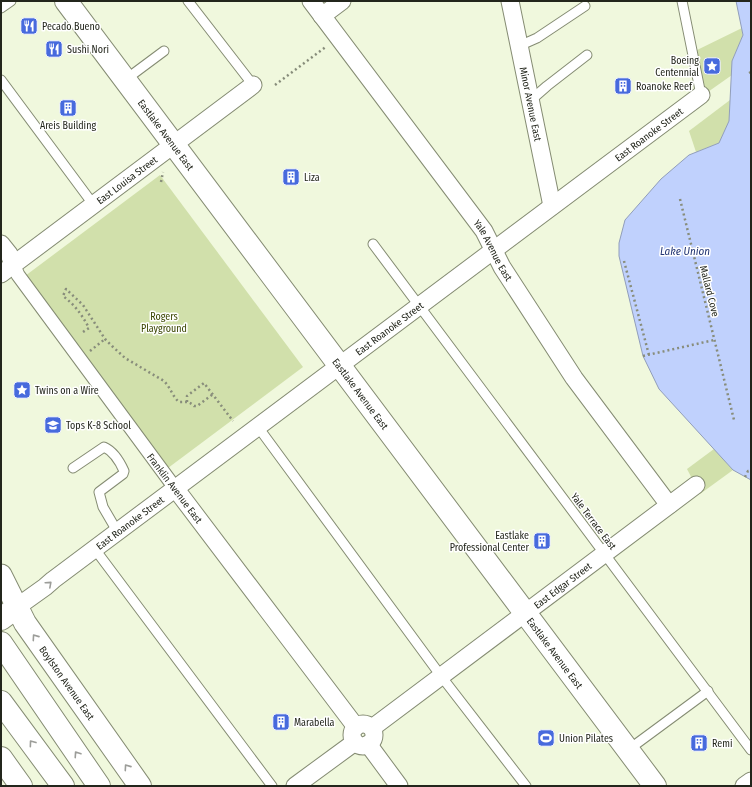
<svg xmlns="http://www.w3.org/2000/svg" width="752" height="787" viewBox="0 0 752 787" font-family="'Fira Sans Condensed',sans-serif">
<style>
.green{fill:#d1e0ab}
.water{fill:#c0d1fd;stroke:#919eba}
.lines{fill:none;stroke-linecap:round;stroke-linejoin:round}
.service-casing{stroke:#858c73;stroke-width:11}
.pedestrian-casing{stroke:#858c73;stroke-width:15}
.minor-casing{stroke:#858c73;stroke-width:19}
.tertiary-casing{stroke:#858c73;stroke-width:23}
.secondary-casing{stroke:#858c73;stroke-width:24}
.motorway-casing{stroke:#858c73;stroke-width:24}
.path{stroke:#888d7b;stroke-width:2.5;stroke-dasharray:2 3;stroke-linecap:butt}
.service{stroke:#fff;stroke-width:9}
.pedestrian{stroke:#fff;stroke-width:13}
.minor{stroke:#fff;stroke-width:17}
.tertiary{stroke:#fff;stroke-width:21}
.secondary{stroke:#fff;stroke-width:22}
.motorway{stroke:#fff;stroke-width:22}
.oneway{stroke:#9c9d99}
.labels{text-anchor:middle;stroke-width:3;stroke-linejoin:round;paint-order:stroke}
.poi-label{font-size:10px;fill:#23261c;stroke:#fff;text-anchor:start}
.street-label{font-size:10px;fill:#23261c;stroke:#fff}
.park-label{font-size:10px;fill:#394500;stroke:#fff}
.water-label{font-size:11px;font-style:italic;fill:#223573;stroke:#fff}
</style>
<rect width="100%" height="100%" fill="#f0f8dd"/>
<g class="green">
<path d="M742,28l1,7 -11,26v14l-27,19 -10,-43z"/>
<path d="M730,100l-1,21 -10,22 -23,9 -7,-21z"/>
<path d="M160,175l143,192 -135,101 -143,-192z"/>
<path d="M714,449l19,21 -33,24 -13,-25z"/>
</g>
<path class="water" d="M736,1h15v479l-18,-10 -74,-81 -16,-33 -24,-100v-13l6,-23 36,-41 28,-24 30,-12 10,-22 3,-60 11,-26z"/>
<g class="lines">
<defs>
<g id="service">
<path d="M188,1l65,84"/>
<path d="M682,1l19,94"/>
<path d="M1,8l10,-7"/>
<path d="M519,46l18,-8 48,-32"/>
<path d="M1,80l92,124"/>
<path d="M125,80l39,-29"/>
<path d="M531,100l16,-14 40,-31"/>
<path d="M373,244l378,506"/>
<path d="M258,427l183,249 85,110"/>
<path d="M73,468l31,-21c9,4 16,15 20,24l-1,3 -24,18 4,15 14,24"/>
<path d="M94,548l178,238"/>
<path d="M628,750l80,-59"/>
</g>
<path id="pedestrian" d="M13,264l5,11 157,213"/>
<g id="minor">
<path id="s1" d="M311,1l173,230 18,36 72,111 95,127"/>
<path id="s2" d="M510,1l42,205"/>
<path d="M322,16l20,-15"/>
<path d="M1,244l8,10 4,10"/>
<path id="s3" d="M1,274l252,-189"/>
<path d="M175,488l181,239"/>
<path id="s4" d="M17,607l28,-20 8,-7 648,-485"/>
<circle cx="363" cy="735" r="11"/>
<path id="s5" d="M372,728l324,-243"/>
<path d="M368,744l31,42"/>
<path d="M295,786l60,-44"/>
<path d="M744,786l7,-5"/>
</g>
<path id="tertiary" d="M1,575l16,32"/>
<g id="secondary">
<path id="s6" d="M66,1l589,785"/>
<path id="s7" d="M1,619l16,-12 8,16 115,163"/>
</g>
<g id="motorway">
<path d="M1,643l98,143"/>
<path d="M1,702l62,84"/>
<path d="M1,758l20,28"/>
</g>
</defs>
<use href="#service" class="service-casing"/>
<use href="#pedestrian" class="pedestrian-casing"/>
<use href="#minor" class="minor-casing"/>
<use href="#tertiary" class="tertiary-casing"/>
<use href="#secondary" class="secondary-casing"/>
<use href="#motorway" class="motorway-casing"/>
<g class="path">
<path d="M749,73l2,-1"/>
<path d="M275,85l52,-39"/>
<path d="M161,182l2,-10"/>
<path d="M680,199l54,221"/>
<path d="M624,261l25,94"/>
<path d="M83,332l6,-4c-7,-13 -14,-23 -26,-32l3,-7 17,16 22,34 7,7 13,12 39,23c6,6 9,16 15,21 7,0 10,-1 15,4h3l16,-12"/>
<path d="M90,351l15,-12"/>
<path d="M643,356l71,-16"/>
<path d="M187,402v-6l17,-13 29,38"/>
<path d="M745,477l3,-6 3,1"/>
</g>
<use href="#service" class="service"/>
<use href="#pedestrian" class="pedestrian"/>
<use href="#minor" class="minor"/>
<use href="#tertiary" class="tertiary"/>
<use href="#secondary" class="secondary"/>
<use href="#motorway" class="motorway"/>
</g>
<defs><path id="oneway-chevron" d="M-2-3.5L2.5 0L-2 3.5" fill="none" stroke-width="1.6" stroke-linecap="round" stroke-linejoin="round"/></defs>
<g class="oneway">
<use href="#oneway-chevron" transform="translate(49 584) rotate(-42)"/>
<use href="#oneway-chevron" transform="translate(35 637) rotate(-125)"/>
<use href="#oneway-chevron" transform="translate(32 743) rotate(-126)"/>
<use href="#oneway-chevron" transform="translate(77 754) rotate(-124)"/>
<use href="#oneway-chevron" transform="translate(127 767) rotate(-125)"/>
</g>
<defs>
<symbol id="restaurant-square" viewBox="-11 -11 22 22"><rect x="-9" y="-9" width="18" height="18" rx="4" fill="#476add" stroke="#fff"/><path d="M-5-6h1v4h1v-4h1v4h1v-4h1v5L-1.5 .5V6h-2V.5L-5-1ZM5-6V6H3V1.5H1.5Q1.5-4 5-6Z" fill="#fff"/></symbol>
<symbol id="sight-square" viewBox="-11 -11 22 22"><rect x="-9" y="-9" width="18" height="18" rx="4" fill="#476add" stroke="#fff"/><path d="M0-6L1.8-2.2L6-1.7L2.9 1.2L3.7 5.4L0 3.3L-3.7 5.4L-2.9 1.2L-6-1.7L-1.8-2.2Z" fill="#fff"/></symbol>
<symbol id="building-square" viewBox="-11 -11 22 22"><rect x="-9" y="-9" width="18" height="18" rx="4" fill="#476add" stroke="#fff"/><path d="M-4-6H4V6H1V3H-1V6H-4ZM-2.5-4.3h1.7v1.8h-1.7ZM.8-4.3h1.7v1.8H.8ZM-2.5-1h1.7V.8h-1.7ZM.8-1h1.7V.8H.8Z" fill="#fff"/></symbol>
<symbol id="school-square" viewBox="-11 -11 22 22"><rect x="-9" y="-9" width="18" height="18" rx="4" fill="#476add" stroke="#fff"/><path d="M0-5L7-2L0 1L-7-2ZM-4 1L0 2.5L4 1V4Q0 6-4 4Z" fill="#fff"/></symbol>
<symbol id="stadium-square" viewBox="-11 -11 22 22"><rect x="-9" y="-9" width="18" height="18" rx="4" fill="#476add" stroke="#fff"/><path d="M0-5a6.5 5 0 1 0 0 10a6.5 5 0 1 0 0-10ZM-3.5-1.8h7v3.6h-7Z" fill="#fff"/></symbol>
</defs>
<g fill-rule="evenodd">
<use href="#restaurant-square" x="19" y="16" width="20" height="20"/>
<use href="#restaurant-square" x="44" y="39" width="20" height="20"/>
<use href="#sight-square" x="702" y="56" width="20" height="20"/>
<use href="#building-square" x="613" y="76" width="20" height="20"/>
<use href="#building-square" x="58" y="98" width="20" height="20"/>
<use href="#building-square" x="281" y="167" width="20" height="20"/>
<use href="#sight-square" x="12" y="380" width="20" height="20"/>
<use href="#school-square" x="43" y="415" width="20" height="20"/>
<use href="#building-square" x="532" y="531" width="20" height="20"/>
<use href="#building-square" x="271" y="712" width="20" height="20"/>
<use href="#stadium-square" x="536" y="728" width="20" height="20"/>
<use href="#building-square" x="689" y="733" width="20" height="20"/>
</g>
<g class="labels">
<g class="poi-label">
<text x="42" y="30">Pecado Bueno</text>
<text x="67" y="53">Sushi Nori</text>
<text x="699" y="64" text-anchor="end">Boeing<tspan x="699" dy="12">Centennial</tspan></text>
<text x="636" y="90">Roanoke Reef</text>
<text x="68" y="129" text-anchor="middle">Areis Building</text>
<text x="304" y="181">Liza</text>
<text x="35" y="394">Twins on a Wire</text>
<text x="66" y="429">Tops K-8 School</text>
<text x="529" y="539" text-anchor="end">Eastlake<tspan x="529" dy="12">Professional Center</tspan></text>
<text x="294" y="726">Marabella</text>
<text x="559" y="742">Union Pilates</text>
<text x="712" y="747">Remi</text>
</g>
<g class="street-label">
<text dy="4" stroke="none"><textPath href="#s2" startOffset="105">Minor Avenue East</textPath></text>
<text dy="4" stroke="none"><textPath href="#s4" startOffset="789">East Roanoke Street</textPath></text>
<text dy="4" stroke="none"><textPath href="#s6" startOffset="167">Eastlake Avenue East</textPath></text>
<text dy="4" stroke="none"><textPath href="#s3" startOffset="157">East Louisa Street</textPath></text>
<text dy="4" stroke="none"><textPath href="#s1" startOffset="309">Yale Avenue East</textPath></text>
<text transform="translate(710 291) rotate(76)" y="4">Mallard Cove</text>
<text dy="4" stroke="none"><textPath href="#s4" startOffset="465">East Roanoke Street</textPath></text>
<text dy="4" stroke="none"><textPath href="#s6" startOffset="491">Eastlake Avenue East</textPath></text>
<text transform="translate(175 488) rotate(53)" y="4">Franklin Avenue East</text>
<text transform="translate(594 521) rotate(53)" y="4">Yale Terrace East</text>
<text dy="4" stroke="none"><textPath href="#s4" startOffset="141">East Roanoke Street</textPath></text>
<text dy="4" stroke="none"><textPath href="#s5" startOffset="238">East Edgar Street</textPath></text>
<text dy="4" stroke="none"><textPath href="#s6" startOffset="815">Eastlake Avenue East</textPath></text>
<text dy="4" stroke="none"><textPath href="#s7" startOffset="111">Boylston Avenue East</textPath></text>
</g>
<g class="park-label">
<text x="164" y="320">Rogers<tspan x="164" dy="12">Playground</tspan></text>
</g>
<g class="water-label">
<text x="685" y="255">Lake Union</text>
</g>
</g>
<rect width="752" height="787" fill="none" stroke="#23261c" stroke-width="4"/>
</svg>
